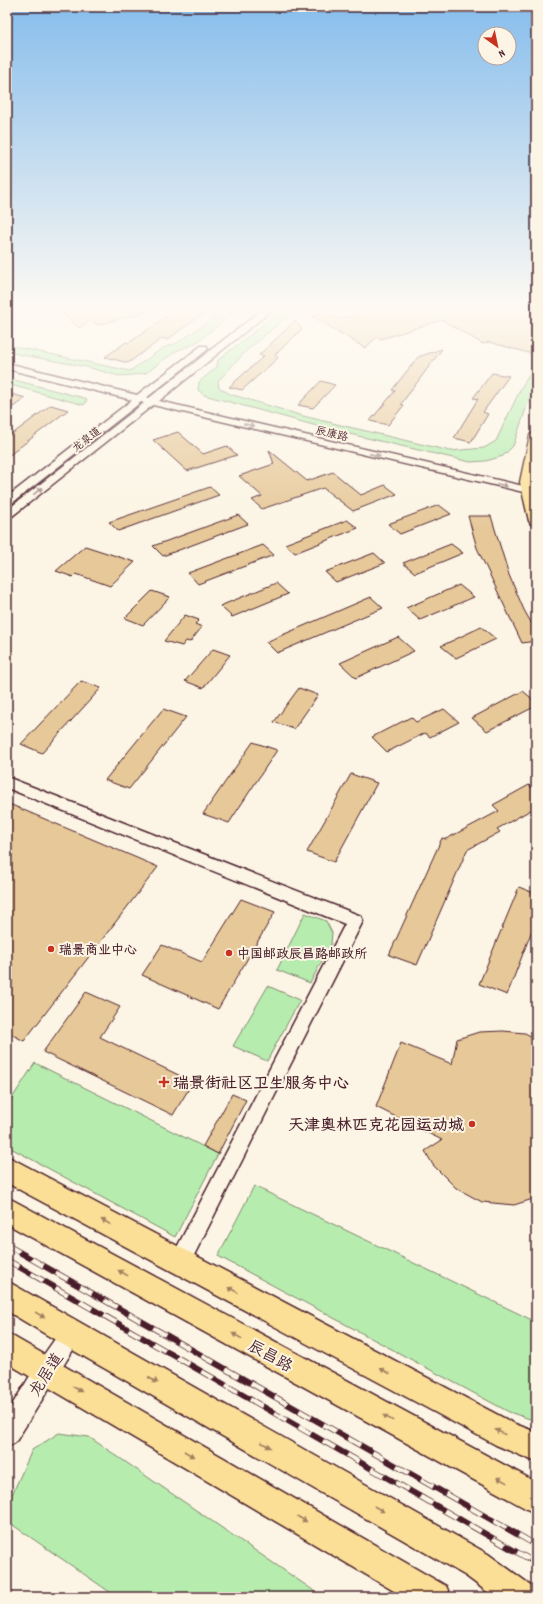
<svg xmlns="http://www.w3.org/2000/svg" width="543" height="1604" viewBox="0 0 543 1604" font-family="Dekko,'LXGW WenKai TC',sans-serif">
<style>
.green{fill:#b6edaf;stroke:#80866d}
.building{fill:#e6c899;stroke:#4a1f2b}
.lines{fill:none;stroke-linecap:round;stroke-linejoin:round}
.minor-casing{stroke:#4a1f2b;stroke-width:3}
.major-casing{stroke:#4a1f2b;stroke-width:3}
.minor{fill:#fcf5e5;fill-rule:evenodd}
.major{fill:#fbdf96;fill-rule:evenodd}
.rail-casing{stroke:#4a1f2b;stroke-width:6}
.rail{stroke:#fcf5e5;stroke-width:4.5;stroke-dasharray:14;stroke-linecap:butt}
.oneway{fill:#a38a88}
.oneway2{fill:#a27f60}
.poi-dot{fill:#c8321e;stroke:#fcf5e5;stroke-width:1.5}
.labels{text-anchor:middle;stroke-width:4;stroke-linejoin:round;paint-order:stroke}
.far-street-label{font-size:11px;fill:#4a1f2b;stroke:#fcf5e5}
.poi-label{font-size:13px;font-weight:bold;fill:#4a1f2b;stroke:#fcf5e5;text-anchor:start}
.near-poi-label{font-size:16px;font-weight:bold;fill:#4a1f2b;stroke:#fcf5e5;text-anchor:start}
.near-street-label{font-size:16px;fill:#4a1f2b;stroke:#fcf5e5}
</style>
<rect width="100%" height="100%" fill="#fcf5e5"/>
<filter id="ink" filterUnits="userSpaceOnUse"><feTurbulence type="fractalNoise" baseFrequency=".025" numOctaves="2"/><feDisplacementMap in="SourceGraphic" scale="8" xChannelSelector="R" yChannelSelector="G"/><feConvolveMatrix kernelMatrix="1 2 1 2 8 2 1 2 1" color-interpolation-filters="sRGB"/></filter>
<g filter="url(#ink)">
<g class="green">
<path d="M232,306h11l-49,38 -18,7 -30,22 -13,2 -14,1 -32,-9 -80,-15v-7l123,26 33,-23 14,-5z"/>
<path d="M287,306h13l-54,45 -28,30 1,7 11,6 73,22 147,35 34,-3 12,-7 25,-53 10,-16 5,1v16l-7,11 -16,46 -10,10 -17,5 -16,1 -142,-33 -124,-34 -6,-5 1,-8 18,-15 1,-7z"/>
<path d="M7,378l77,20 3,2 -3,5 -77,-21z"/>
<path d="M305,913l21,8 6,12 -1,11 -21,39 -33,-13z"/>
<path d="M268,986l32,14 -33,61 -34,-15z"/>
<path d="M35,1063l183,91 -43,83 -168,-91v-40z"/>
<path d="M254,1186l282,136v99l-27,-9 -291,-156z"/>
<path d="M59,1433l30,4 234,160h-206l-110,-76v-15l25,-56z"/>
</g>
<g class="building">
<path d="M54,306h99v4l-55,15 -7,-5 -12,8z"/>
<path d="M181,306h32l-46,34 -4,-2 -35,25 -23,-6 21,-15 3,1z"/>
<path d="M386,306h150v49l-47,-13 -6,2 -41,-24 -61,19 -4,-2 -12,11 -53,-32 14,-4 13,7z"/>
<path d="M295,321l7,8 -27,26 3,3 -36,32 -13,-3 35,-31 -5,-1z"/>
<path d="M442,349l-41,55 3,1 -16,20 -18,-4 25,-30 -3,-1 26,-33z"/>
<path d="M492,373l17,3 -26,36 5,2 -17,28 -17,-4 24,-39 -5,-1z"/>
<path d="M321,381l14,4 -22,23 -15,-3z"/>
<path d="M7,393l19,5 -19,13z"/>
<path d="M51,405l17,5 -61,47v-19z"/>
<path d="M178,432l25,22 24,-8 10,9 -50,16 -34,-31z"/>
<path d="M269,450l38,31 26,-9 28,23 24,-10 12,9 -44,17 -30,-23 -61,21 -10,-9 10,-4 -23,-20 35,-12z"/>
<path d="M210,487l9,8 -101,36 -9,-9z"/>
<path d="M439,505l12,9 -51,20 -12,-10z"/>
<path d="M238,515l10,9 -85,32 -10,-10z"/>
<path d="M468,516h23l18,59 15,35 12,21v10l-14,2 -45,-95z"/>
<path d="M347,520l11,8 -63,25 -10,-9z"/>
<path d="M451,544l12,9 -48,20 -12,-10z"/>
<path d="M263,545l11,10 -76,29 -10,-11z"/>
<path d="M85,546l50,16 -25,24 -34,-12 -3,3 -17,-6z"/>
<path d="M374,553l11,10 -49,19 -11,-10z"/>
<path d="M276,583l12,11 -56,23 -12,-11z"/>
<path d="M459,585l15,12 -54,23 -14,-12z"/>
<path d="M152,591l18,6 -27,28 -18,-7z"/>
<path d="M371,597l12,11 -106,45 -11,-11z"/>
<path d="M185,615l14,5 -4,4 7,3 -12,15 -4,-1 -4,5 -18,-5z"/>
<path d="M481,627l15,12 -40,19 -15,-12z"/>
<path d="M398,637l16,14 -58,27 -16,-15z"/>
<path d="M213,649l17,6 -27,33 -18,-7z"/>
<path d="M81,681l20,7 -59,65 -21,-9z"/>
<path d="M299,688l19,7 -24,34 -20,-7z"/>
<path d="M523,691l13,11v4l-49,25 -15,-13z"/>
<path d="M163,709l23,8 -57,72 -24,-9z"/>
<path d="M444,709l15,13 -29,15 -5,-4 -38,19 -15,-15 39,-20 5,5z"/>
<path d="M253,742l24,8 -48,73 -26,-9z"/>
<path d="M351,774l26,9 -43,79 -27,-10z"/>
<path d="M529,785l7,7v15l-39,22 3,3 -33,18 -50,115 -28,-10 53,-117 4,1 53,-28 -6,-6z"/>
<path d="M7,803l151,64 -134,174 -17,-9z"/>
<path d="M519,887l17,7v26l-29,75 -28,-11z"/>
<path d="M241,899l34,13 -57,97 -76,-34 20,-30 40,17z"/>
<path d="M86,992l34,15 -20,30 93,45 -20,33 -130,-63z"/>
<path d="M503,1031l22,2 11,6v159l-22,7 -32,-3 -26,-14 -23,-23 -8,-14 17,-11 -66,-33 25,-64 51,21 5,-25 22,-7z"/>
<path d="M232,1094l14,6 -28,54 -15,-8z"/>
</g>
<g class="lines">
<defs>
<g id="minor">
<path d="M267,306h10l-118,95 377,88v6l-383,-90 -142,112 -4,1v-8l137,-107 -3,-1 -130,102 -4,1v-8l125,-97 -125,-31v-6l130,32 64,-49h6v4l-61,48h3z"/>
<path d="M7,777l354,139 2,5 -176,348 -7,4 -7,-4 -4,-7 4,-7 172,-331 -338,-136z"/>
<path d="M72,1323l8,3 3,8 -68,109 -8,4v-34l31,-50 26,-37z"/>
</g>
<g id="major">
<path d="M536,431v39l-2,12 2,9v34l-5,-1 -2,-3 -9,-39 10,-47z"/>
<path d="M7,1156l508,268 21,8v30l-40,-17 -489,-262z"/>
<path d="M7,1197l529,285v32l-529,-290z"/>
<path d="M7,1281l481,273 44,32 4,11h-42l-28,-21 -404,-232 -55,-33z"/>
<path d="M7,1333l439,253 5,11h-47l-397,-234z"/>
</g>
</defs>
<use href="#minor" class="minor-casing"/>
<use href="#major" class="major-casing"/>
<use href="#minor" class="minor"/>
<use href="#major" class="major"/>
<defs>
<g id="rail">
<path d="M7,1245l529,300"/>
<path d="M7,1260l529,303"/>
</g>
</defs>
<use href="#rail" class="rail-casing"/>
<use href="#rail" class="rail"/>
</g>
<defs><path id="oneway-solid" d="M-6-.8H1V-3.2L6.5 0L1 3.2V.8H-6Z"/></defs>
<g class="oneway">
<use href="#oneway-solid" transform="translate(249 425) rotate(13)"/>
<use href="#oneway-solid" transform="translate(375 455) rotate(13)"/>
<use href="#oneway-solid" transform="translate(502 485) rotate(13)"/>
<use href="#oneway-solid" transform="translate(38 491) rotate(-38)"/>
</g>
<g class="oneway2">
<use href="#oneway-solid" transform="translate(106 1222) rotate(-152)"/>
<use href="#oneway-solid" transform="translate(123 1273) rotate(-151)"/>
<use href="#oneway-solid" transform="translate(233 1290) rotate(-152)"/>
<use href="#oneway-solid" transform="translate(40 1315) rotate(31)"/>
<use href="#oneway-solid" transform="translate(237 1336) rotate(-151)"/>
<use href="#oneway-solid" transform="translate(385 1371) rotate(-152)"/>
<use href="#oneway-solid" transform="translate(153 1380) rotate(30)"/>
<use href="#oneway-solid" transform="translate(77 1389) rotate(30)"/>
<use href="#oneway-solid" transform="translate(388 1418) rotate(-151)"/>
<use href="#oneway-solid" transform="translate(500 1432) rotate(-152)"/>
<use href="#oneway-solid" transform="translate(266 1445) rotate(30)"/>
<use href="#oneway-solid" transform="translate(189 1454) rotate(30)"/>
<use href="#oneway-solid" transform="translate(502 1480) rotate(-151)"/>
<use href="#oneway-solid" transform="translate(379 1509) rotate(30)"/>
<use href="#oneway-solid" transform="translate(302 1519) rotate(30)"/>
</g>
</g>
<linearGradient id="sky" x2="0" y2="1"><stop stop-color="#86bdec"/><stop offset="0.58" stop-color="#fefaf3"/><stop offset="1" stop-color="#fefaf3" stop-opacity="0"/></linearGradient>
<rect width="543" height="531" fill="url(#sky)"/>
<g class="poi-dot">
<circle cx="51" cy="949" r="4"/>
<circle cx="229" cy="953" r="4"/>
<path d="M162 1076h4v4h4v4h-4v4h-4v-4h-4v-4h4z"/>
<circle cx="472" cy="1124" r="4"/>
</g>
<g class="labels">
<g class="far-street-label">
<text transform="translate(332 433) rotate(13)" y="4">辰康路</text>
<text transform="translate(86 439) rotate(-38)" y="4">龙泉道</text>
</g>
<g class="poi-label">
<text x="59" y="954">瑞景商业中心</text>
<text x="237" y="958">中国邮政辰昌路邮政所</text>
</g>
<g class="near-poi-label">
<text x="173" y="1088">瑞景街社区卫生服务中心</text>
<text x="464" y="1130" text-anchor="end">天津奥林匹克花园运动城</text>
</g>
<g class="near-street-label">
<text transform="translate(271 1355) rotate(29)" y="6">辰昌路</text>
<text transform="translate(45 1374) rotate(-57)" y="6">龙居道</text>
</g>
</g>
<rect width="543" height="1604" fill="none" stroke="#fcf5e5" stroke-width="24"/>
<rect x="12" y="12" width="519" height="1580" fill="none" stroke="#4a1f2b" stroke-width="1.5" filter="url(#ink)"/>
<g transform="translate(497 46) rotate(147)"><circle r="19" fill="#fcf5e5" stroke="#b59f9b"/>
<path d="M0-3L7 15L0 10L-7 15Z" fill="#c8321e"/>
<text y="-6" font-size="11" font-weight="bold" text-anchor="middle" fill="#4a1f2b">N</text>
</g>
</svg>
